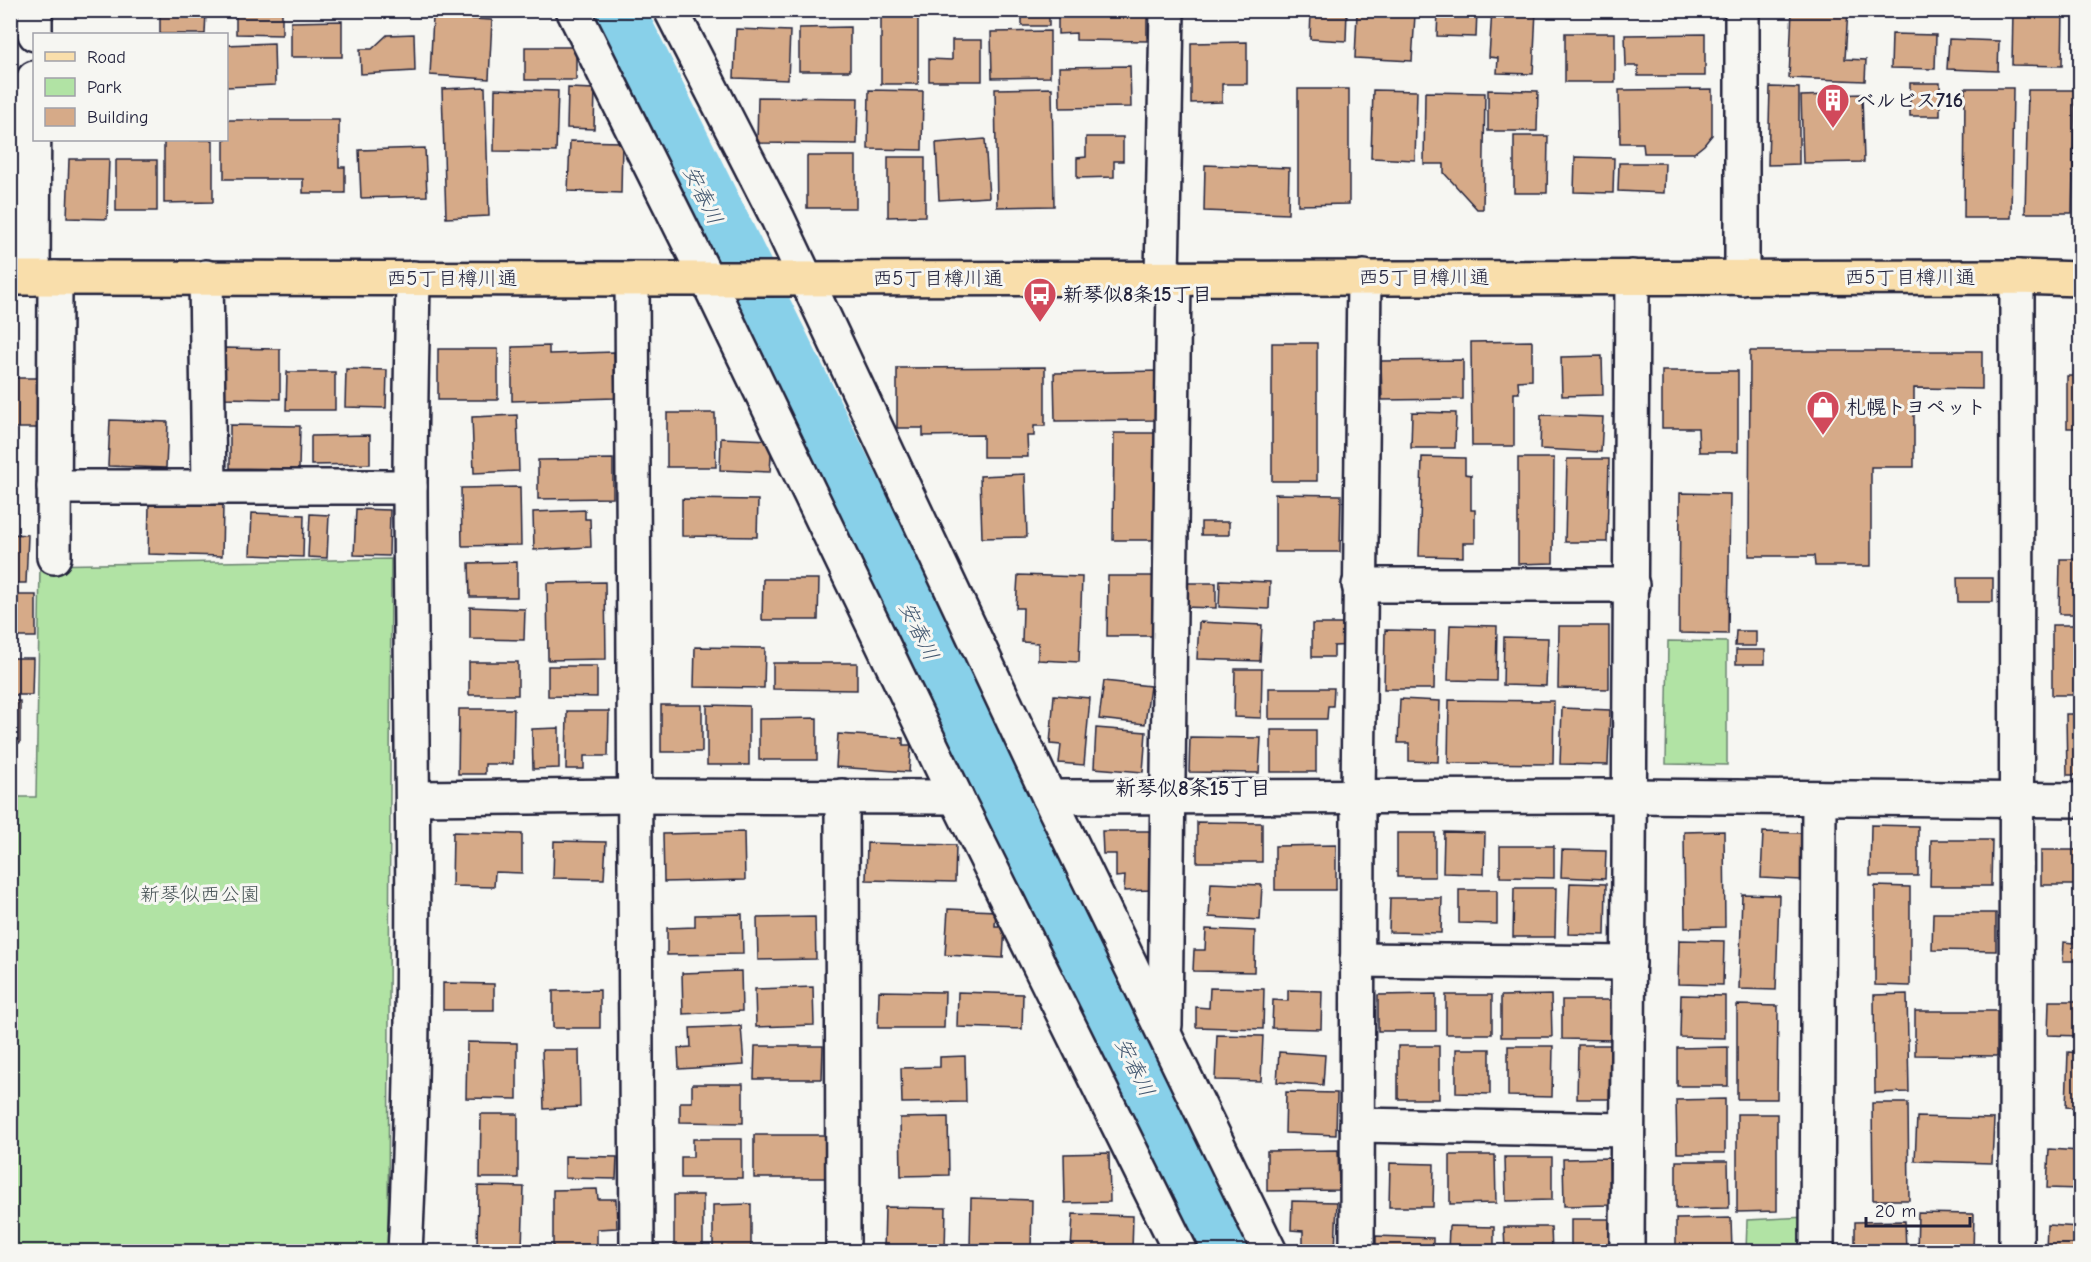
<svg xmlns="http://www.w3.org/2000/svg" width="2091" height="1262" viewBox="0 0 2091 1262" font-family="'Comic Neue','Klee One',sans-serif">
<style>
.green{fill:#b1e3a4;stroke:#6a8270;stroke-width:1.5}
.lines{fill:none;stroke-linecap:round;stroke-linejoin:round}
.river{stroke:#88d0e9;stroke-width:63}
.building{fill:#d6aa88;stroke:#22223b;stroke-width:1.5}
.minor-casing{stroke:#22223b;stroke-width:38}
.major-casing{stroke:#22223b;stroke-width:38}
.minor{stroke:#f6f6f2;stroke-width:33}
.major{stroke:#f9deab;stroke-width:33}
.labels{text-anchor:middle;stroke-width:6;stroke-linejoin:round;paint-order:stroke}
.poi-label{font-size:20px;font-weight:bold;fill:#22223b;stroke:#f6f6f2;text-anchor:start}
.street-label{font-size:20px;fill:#22223b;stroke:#f6f6f2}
.park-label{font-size:20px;fill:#465255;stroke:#f6f6f2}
.water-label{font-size:21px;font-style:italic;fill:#41566f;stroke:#f6f6f2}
.neighbourhood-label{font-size:21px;font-weight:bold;fill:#22223b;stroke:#f6f6f2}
</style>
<rect width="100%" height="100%" fill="#f6f6f2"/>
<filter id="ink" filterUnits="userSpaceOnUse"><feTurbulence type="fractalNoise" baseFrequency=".0167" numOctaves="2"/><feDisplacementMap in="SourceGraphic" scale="12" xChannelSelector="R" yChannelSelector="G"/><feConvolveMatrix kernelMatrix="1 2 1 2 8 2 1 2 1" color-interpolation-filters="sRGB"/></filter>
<g filter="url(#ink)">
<g class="green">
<path d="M391,559l-3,686 -8,7h-369l-1,-455h26l4,-232z"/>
<path d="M1668,641l59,1v123l-61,-1z"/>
<path d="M1807,1217v34l-61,1 1,-32z"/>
</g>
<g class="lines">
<path class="river" d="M612,10l614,1242"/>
</g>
<g class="building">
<path d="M160,10l46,1 -1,23h-45z"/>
<path d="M236,10h46v25l-46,-1z"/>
<rect x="881" y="10" width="37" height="74"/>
<path d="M1058,10h89v31l-71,-1v-7l-18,1z"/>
<path d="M1311,10h36l-1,31 -36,-2z"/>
<path d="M1438,10h39l-1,27 -39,-1z"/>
<path d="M1492,10h44l-3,64 -36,-1 1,-15 -9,-1z"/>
<path d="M1792,10h56l-3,49 21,1 -1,21 -76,-3z"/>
<path d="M2013,10h50l-1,56 -50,-1z"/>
<rect x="2079" y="10" width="1" height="59"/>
<rect x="1022" y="12" width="27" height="14"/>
<path d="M1357,13l58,2 -3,46 -57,-3z"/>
<path d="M433,17l59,3 -3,59 -59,-4z"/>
<path d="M342,21v36h-51v-35z"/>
<path d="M850,27v44h-51v-43z"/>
<path d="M736,29l54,2 -2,49 -54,-2z"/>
<path d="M1050,31v46l-58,1 -1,-46z"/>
<rect x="1565" y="33" width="50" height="49"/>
<path d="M414,34l1,37 -54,3 -1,-25h12l15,-14z"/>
<path d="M1705,34v42h-67v-10h-12l-1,-31z"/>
<path d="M1892,34l44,1 -1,34 -44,-1z"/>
<path d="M1949,39l50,2 -1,30 -51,-2z"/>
<path d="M952,40h30v41h-53v-22l23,1z"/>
<path d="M1247,42v42h-25v18l-31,1v-60z"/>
<path d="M274,43l1,42 -49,2v-42z"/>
<rect x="525" y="47" width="51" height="33"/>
<path d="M1130,66l1,41 -71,1 -1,-41z"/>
<rect x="1910" y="83" width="30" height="33"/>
<path d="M485,87l4,129 -43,2 -4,-129z"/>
<path d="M1770,87l29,1v76l-31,1z"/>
<path d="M568,88l27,1 -1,40 -27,-1z"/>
<path d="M1052,88l2,118 -57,1 -2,-118z"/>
<path d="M1965,88h48l-2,130h-47z"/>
<path d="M495,89l63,2 -2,61 -62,-1z"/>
<path d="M1298,89h51v115l-51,1z"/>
<path d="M1712,89v46l-8,10 -10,8h-50l-1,-10h-23l-1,-53z"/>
<path d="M869,90l54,1 -1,59 -54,-1z"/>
<path d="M1373,90l44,1 -2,69 -44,-2z"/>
<path d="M1488,90l50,1 -1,40h-49z"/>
<path d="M2028,90h47l-3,123h-47z"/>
<path d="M1425,92l60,1 -2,116h-6l-33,-36v-9h-20z"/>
<path d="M1862,94l2,68 -61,1 -2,-67z"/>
<path d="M758,97l100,1 -1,46 -100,-1z"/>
<path d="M226,120h113v47h6v26h-42v-14h-79v-39h2z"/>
<path d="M1514,136h34l-1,57h-33z"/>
<path d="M1086,137h37v24h-9v16l-37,1v-20l9,-1z"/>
<path d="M985,139l4,58 -50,3 -3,-57z"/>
<path d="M164,140h49v62l-49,1z"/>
<path d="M570,141l52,1 -1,51 -53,-2z"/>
<path d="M425,148l2,48 -66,2 -2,-48z"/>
<rect x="807" y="156" width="49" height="52"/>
<path d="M888,157h37v59l-37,1z"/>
<path d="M1575,157l39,1 -1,35 -39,-1z"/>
<path d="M69,159h40l-2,60 -40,-1z"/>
<rect x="116" y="160" width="41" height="51"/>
<path d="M1619,163h46l-1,30 -46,-2z"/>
<path d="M1205,165l84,3 -1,46 -84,-3z"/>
<path d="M1532,341v39l-14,1 1,12h-5v53h-42l-1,-104z"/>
<rect x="1272" y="343" width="45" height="138"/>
<path d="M549,346v8l65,-2 1,46 -103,3v-54z"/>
<path d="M222,348l58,1v50l-59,-1z"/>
<rect x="438" y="349" width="60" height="51"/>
<path d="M1750,351h232v38l-68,-1v79h-43v99h-56l-1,-10h-65z"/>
<path d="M1602,356l1,39 -41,1 -1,-39z"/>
<path d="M1463,360v39l-81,1 -1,-39z"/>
<path d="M1045,367v59h-11v10h-7l1,21h-45v-22l-60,1v-8h-26v-60z"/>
<path d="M346,369l41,1 -1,38 -41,-1z"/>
<path d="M1159,371v49l-104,1 -1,-48z"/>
<path d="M1662,371h76v81h-39l-1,-24h-36z"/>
<path d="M287,372h48v38h-49z"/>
<rect x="2067" y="376" width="13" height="52"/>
<rect x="10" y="378" width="30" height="50"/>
<path d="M1412,412l44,1 -1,35h-44z"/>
<path d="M667,413h48l1,54h-49z"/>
<path d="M517,415l2,56 -45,2 -2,-56z"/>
<path d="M1541,415l62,2 -2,35 -61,-3z"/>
<path d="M110,420l58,2 -2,46 -58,-2z"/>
<path d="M230,425l70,1 -1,43 -69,-1z"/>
<path d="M1114,433h44v107h-45z"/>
<path d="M370,435v29l-59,1v-29z"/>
<rect x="10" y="437" width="4" height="69"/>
<path d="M721,438l51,2 -2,32 -50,-2z"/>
<path d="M1422,457l43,1v16l6,1v35h4v33h-12v14l-44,-1z"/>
<path d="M1518,458h36l-1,105 -35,1z"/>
<path d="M613,459v39l-75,1v-39z"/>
<path d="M1567,459h42l-2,83h-42z"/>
<path d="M1025,474l2,63 -45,1 -2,-62z"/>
<path d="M520,487l1,58 -59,1 -1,-58z"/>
<path d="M1680,493l50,1 -2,140 -49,-1z"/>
<path d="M1275,494l66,1 -1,57h-65z"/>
<path d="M682,499l76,1 -1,37 -75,-1z"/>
<path d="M149,504l74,1 -1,51 -74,-2z"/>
<path d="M356,509l34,1 -1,46 -35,-1z"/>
<path d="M585,510v9h5l1,28 -57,3 -1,-38z"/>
<path d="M252,513l52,2 -1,42 -53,-2z"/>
<path d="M310,514l19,1 -2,43 -19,-1z"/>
<rect x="1201" y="522" width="28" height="13"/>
<path d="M10,534l18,1 -2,48h-16z"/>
<path d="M2060,559h20v55h-21z"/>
<path d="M517,562v35h-47l-1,-34z"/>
<path d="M1018,575l64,2 -3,85 -41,-2v-17l-16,-1 1,-34h-7z"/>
<path d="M1108,576h48l-2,60h-47z"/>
<path d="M1957,578h36v24h-35z"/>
<path d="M763,579h56l-1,41h-56z"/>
<path d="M1220,580l50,2 -1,27 -50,-2z"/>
<path d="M605,582l1,77 -58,1 -1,-77z"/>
<path d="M1183,583h33v25l-33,-1z"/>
<rect x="10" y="595" width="26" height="42"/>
<path d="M470,607l55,2 -1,31 -54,-1z"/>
<path d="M1199,622l63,3 -2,36 -63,-2z"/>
<path d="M1312,624h43v21l-21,1v11h-22z"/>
<path d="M1450,625l47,1 -1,55 -48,-1z"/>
<rect x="2052" y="625" width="28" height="70"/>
<path d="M1559,626h50v63l-51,-1z"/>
<path d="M1385,630l50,1 -1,58h-50z"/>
<path d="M1736,631h20v15h-21z"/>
<path d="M1504,637l44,1 -2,48 -43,-1z"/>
<path d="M695,647l70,1 -1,40 -70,-1z"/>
<rect x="1736" y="650" width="29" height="14"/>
<path d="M10,658h23l-1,37h-22z"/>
<rect x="469" y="662" width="49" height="33"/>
<path d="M773,663h84v27l-84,-1z"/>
<path d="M548,666h49v31l-49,-1z"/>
<path d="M1235,669h27l-1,49 -27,-1z"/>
<path d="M1104,681l46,5 -5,38 -46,-5z"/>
<path d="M1269,688h65l-1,18h-5l-1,13h-58z"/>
<path d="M1054,695l36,3 -6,67 -25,-2 2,-18 -11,-1z"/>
<path d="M1400,699l40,2 -2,61 -29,-1v-18h-11z"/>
<path d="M1449,700l105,1 -1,63 -105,-1z"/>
<rect x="10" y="701" width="10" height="42"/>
<rect x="661" y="705" width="41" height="47"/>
<path d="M707,705l42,1v59h-42z"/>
<path d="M1562,708l48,2 -2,55 -48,-1z"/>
<path d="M459,709h55l-1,55h-28v10h-27z"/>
<path d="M567,711h42l-1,45h-24v13h-18z"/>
<path d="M2066,714h14v61h-13z"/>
<path d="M817,718v42h-58v-41z"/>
<path d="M559,728v40l-26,1 -1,-40z"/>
<path d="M1096,728l50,4 -3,40 -49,-4z"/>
<rect x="1271" y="730" width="45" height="42"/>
<path d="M838,734l65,4v7h8l-2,27 -73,-5z"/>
<path d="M1190,737l71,1 -2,35 -70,-1z"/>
<path d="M1197,822l65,1v39h-65z"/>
<path d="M1871,825l47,1v50h-48z"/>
<path d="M1102,831h49v59l-27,1 1,-15 -9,1v-23h-13z"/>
<path d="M1724,831l1,96 -40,1 -1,-96z"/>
<path d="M453,832l69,2v39l-27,-1 -1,15 -42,-1z"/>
<path d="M744,832l1,48 -81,2 -1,-48z"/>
<path d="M1444,832l41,1 -1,41 -41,-1z"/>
<path d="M1763,832l39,1 -1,47 -40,-2z"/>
<rect x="1397" y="833" width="38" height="44"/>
<path d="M1931,840h61l-1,46h-61z"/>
<path d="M554,841l52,1 -2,37 -51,-1z"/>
<path d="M867,843l89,2 -1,37 -89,-2z"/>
<path d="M1336,845v45h-61v-44z"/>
<path d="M1500,846h54v32l-54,-1z"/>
<path d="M1562,850l44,1 -1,28 -44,-2z"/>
<rect x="2041" y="850" width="39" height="35"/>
<path d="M1211,883l51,2 -2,35 -51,-3z"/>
<path d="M1570,883l36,1 -1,51 -37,-1z"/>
<path d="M1875,886l35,1v99l-35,-1z"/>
<path d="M1514,888h42l-1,49h-42z"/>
<path d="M1459,890h38v34l-38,-1z"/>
<path d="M1742,894l37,1 -3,95 -37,-1z"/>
<path d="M1390,898h52l-1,35 -52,-1z"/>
<path d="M2074,906h6v55h-17l1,-19 9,1z"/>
<path d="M948,909l48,2 -1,15h10l-2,32 -58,-3z"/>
<path d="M1933,913h63v38l-64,-1z"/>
<path d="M742,914l1,40 -76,1v-27l28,-1v-12z"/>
<path d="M815,917l1,42 -58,1 -1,-42z"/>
<path d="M1206,929l49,2 -1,41 -61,-1 1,-21h11z"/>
<path d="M1679,940l45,1 -1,44 -45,-1z"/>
<path d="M741,971l1,40 -59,3 -1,-41z"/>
<path d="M443,983l51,1v26h-51z"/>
<path d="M813,987l1,38 -58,2 -1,-38z"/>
<path d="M1210,988l54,1 -1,40 -67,-2v-20l13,1z"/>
<path d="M600,990v38h-47v-37z"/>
<path d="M1288,990l34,1 -1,38 -49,-1 1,-28 15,1z"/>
<path d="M879,991l66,1 -1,36h-66z"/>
<path d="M958,992l65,2 -1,35 -65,-2z"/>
<path d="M1436,994v37h-58v-36z"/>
<path d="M1907,994l2,98 -34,1 -1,-98z"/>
<rect x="1446" y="995" width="46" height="39"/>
<path d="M1551,995l1,42h-51v-41z"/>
<path d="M1681,995l44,1v42l-45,-1z"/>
<path d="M1562,1000h52v40l-52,-1z"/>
<path d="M2049,1001h31v35l-32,-1z"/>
<path d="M1737,1005l41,1 -1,93h-40z"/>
<path d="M1915,1011h82v45l-82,-1z"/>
<path d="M741,1026l3,39 -65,4 -1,-21 13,-1 -1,-19z"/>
<path d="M1217,1035l46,1 -2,45 -46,-1z"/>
<path d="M467,1042l50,1v56l-51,-1z"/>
<path d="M1578,1045h32l-1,54h-32z"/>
<path d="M755,1046h68l-1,33h-68z"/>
<rect x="1398" y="1046" width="41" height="53"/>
<path d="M1508,1046h45l-1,51 -44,-1z"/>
<path d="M1728,1047v39h-51v-38z"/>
<path d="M1456,1049h34v45l-34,-1z"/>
<path d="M542,1050h37l1,57 -36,2z"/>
<path d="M1279,1052l46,3 -2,30 -46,-3z"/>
<path d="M2068,1052l12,1v55l-14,-1z"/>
<path d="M965,1056l1,46 -64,1 -1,-35 39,-1v-10z"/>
<path d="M692,1084h51v39l-63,-1v-20h12z"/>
<path d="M1286,1092l51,1 -1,42 -51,-2z"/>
<path d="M1725,1099v54h-48l-1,-53z"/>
<path d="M1872,1103h36l1,97h-36z"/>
<path d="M481,1114h37v64h-38z"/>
<path d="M1737,1114h40v97l-40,1z"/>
<path d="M948,1117l1,58 -48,1 -1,-58z"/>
<path d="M1917,1117l77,2 -2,44 -77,-2z"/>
<path d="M754,1135h72l-1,43h-71z"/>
<path d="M693,1139h49v39h-61v-21h12z"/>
<path d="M2049,1149l31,2v38l-33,-1z"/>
<path d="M1338,1150l1,40 -72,1v-40z"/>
<path d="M1109,1153l1,49 -45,1 -1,-49z"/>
<path d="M1450,1155h45l1,48 -46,1z"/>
<path d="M565,1156l52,1 -1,22 -51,-1z"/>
<path d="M1505,1157h47v43l-46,1z"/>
<path d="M1609,1158l1,47 -46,1 -1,-47z"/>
<path d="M1676,1161h52l1,47 -53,1z"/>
<path d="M1390,1163l44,1 -1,43h-44z"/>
<path d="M478,1186l46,1 -2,60 -45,-1z"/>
<path d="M597,1189l1,10h18l1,29 -20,1v23h-44v-62z"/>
<rect x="674" y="1195" width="29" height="57"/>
<path d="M971,1198l61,2 -1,50 -61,-1z"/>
<path d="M1292,1201l45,1 -2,50h-32v-21l-12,-1z"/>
<path d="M751,1204v43h-38v-42z"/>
<path d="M885,1207l61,1 -1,42h-61z"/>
<path d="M1918,1213l56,1 -1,38h-56z"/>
<path d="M1073,1214l60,2 -1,36 -61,-1z"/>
<path d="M1731,1218l1,34h-56v-33z"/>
<rect x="1571" y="1219" width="38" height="33"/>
<path d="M1905,1221l1,31h-51v-30z"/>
<path d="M2047,1225l33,2v25h-34z"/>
<path d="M1449,1226l45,1v25h-46z"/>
<path d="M1504,1227h47l1,25h-47z"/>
<path d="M1376,1236l57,2v14h-57z"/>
</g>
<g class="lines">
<defs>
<g id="minor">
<path d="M573,10l134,269 249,518 225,455"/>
<path d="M671,10l107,209 271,578 221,455"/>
<path d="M35,34v-24"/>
<path d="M206,277l3,210"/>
<path d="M1162,277l5,-267"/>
<path d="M33,278l1,-200"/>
<path d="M1742,278v-268"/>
<path d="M632,279l5,973"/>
<path d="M54,487h356"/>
<path d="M54,557l1,-279"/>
<path d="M1359,585h273"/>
<path d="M842,796l1,456"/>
<path d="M1049,797l582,-1 449,4"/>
<path d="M414,798l219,-2 323,1"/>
<path d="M1357,960l272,3"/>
<path d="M1165,1025l9,-748"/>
<path d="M1357,1125l270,5"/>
<path d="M405,1252c13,-255 6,-509 5,-764 0,-70 2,-140 3,-210"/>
<path d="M1357,1252l1,-455 6,-520"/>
<path d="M1627,1252l5,-975"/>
<path d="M1817,1252l2,-454"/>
<path d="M2016,1252l1,-975"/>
</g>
<path id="major" d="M10,278l714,1 1293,-2 63,2"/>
</defs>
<use href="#minor" class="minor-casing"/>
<use href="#major" class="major-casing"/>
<use href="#minor" class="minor"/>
<use href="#major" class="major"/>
</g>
</g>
<defs>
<symbol id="building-pin" viewBox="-11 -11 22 30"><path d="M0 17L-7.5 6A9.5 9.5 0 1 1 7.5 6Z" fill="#d1495b" stroke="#f6f6f2"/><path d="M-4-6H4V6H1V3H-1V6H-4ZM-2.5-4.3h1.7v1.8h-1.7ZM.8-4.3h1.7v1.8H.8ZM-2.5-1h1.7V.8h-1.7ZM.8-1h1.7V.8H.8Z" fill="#fff"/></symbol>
<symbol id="bus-pin" viewBox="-11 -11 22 30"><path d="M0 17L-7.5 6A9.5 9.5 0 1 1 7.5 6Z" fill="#d1495b" stroke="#f6f6f2"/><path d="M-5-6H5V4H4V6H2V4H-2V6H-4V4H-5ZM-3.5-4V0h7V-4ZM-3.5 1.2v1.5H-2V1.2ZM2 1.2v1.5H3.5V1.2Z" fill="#fff"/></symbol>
<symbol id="shop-pin" viewBox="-11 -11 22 30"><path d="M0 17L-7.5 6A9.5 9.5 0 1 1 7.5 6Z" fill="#d1495b" stroke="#f6f6f2"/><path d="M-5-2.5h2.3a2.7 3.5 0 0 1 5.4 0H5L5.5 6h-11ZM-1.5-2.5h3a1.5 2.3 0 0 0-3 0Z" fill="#fff"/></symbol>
</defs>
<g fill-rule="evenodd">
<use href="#building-pin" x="1814" y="81" width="38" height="52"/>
<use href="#bus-pin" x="1021" y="275" width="38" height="52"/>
<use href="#shop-pin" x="1804" y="388" width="38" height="52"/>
</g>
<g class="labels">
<g class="poi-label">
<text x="1856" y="107">ベルビス716</text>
<text x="1063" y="301">新琴似8条15丁目</text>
<text x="1846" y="414">札幌トヨペット</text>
</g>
<g class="street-label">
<text x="1424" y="284">西5丁目樽川通</text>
<text x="1910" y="284">西5丁目樽川通</text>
<text x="452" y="285">西5丁目樽川通</text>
<text x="938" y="285">西5丁目樽川通</text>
</g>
<g class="park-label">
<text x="200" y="901">新琴似西公園</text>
</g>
<g class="water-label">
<text transform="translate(703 195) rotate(64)" y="7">安春川</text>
<text transform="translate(919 631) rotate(64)" y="7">安春川</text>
<text transform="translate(1135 1067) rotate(64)" y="7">安春川</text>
</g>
<g class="neighbourhood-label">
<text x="1193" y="795">新琴似8条15丁目</text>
</g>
</g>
<rect width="2091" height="1262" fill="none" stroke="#f6f6f2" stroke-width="36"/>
<rect x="18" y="18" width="2055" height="1226" fill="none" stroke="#22223b" stroke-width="2" filter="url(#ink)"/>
<rect x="33" y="33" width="195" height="108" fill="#f6f6f2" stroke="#a1a1a9" stroke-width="1.5"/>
<rect x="45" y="52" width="30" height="9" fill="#f9deab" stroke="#a1a1a9" stroke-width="1.5"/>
<text x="87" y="63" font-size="18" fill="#22223b">Road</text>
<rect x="45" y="78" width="30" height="18" fill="#b1e3a4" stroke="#a1a1a9" stroke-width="1.5"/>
<text x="87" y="93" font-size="18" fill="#22223b">Park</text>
<rect x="45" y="108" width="30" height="18" fill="#d6aa88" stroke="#a1a1a9" stroke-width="1.5"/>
<text x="87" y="123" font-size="18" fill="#22223b">Building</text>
<path d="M1866 1217v9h104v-9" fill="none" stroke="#22223b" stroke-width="3"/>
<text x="1875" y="1217" font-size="18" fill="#22223b" stroke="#f6f6f2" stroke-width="4.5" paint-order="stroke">20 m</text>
</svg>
